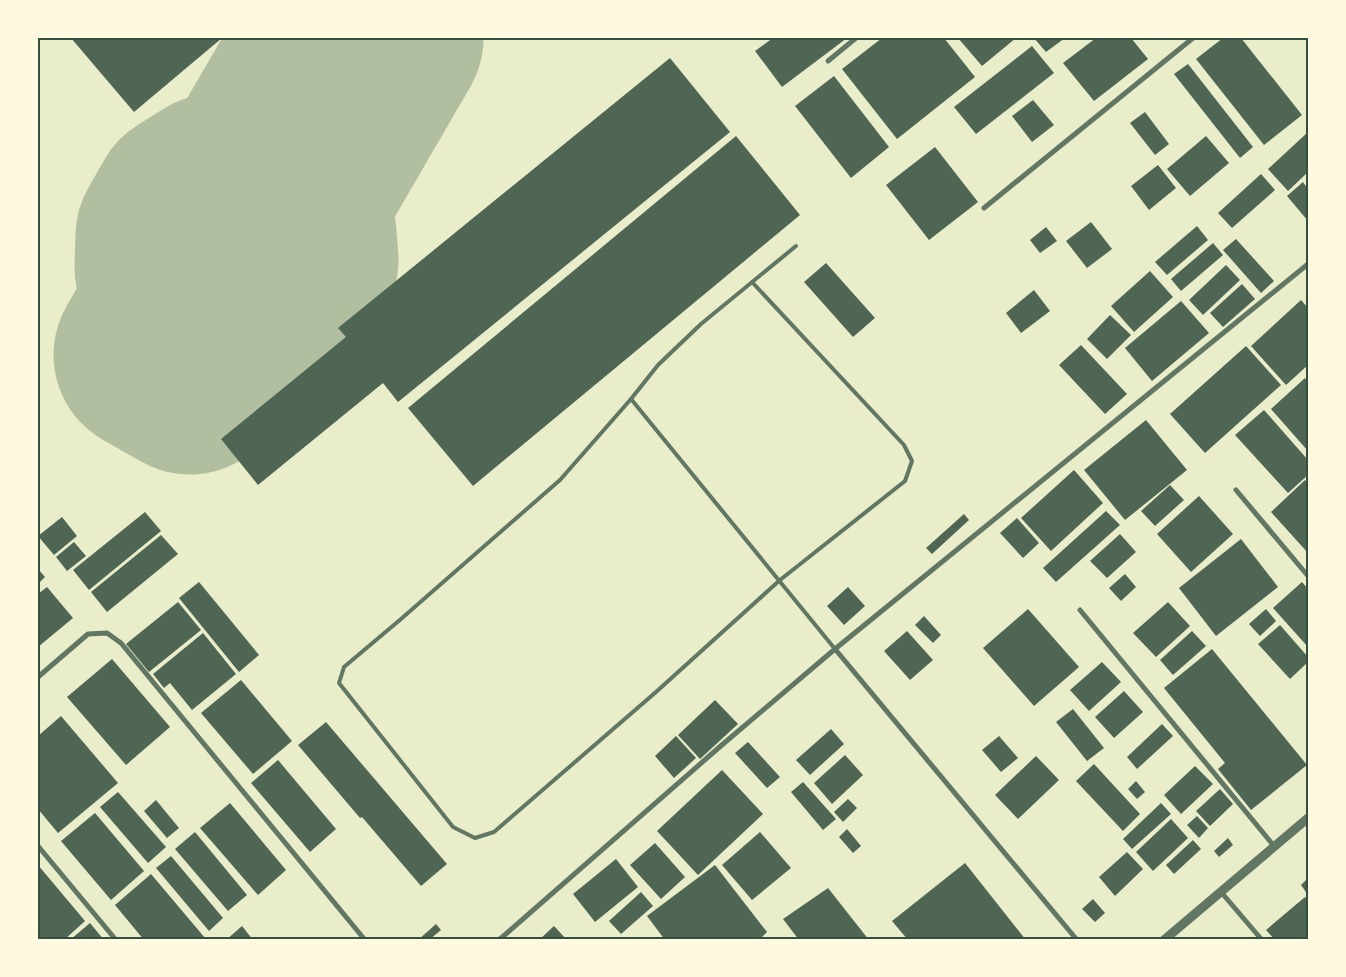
<svg xmlns="http://www.w3.org/2000/svg" width="1346" height="977" viewBox="0 0 1346 977" font-family="Literata,serif">
<style>
.lines{fill:none;stroke-linecap:round;stroke-linejoin:round}
.runway{stroke:#b2bea0;stroke-width:195}
.building{fill:#4f6655}
.service{stroke:#617663;stroke-width:4}
.minor{stroke:#617663;stroke-width:5}
.tertiary{stroke:#617663;stroke-width:9}
.neatline{fill:none;stroke:#344e41;stroke-width:2}
</style>
<rect width="100%" height="100%" fill="#e9edc9"/>
<g class="lines">
<path class="runway" d="M335,38l-88,151 -31,2 -27,17 -16,28 -1,31 13,28 -34,60 39,22 34,-60h26l25,-11 18,-20 8,-26 -2,-26 -13,-24 100,-172"/>
</g>
<g class="building">
<path d="M71,38h151l-88,74z"/>
<path d="M773,38h74l-65,49 -27,-36z"/>
<path d="M882,38h62l31,39 -78,62 -55,-70z"/>
<path d="M958,38h58l-34,28z"/>
<path d="M1034,38h31l-19,14z"/>
<path d="M1096,38h35l17,21 -54,42 -31,-38z"/>
<path d="M1223,38h18l61,77 -38,30 -68,-86z"/>
<path d="M1032,46l22,27 -78,61 -22,-27z"/>
<path d="M670,58l60,74 -332,270 -15,-19 -125,102 -37,-46 125,-102 -8,-9z"/>
<path d="M1188,64l65,83 -13,11 -66,-84z"/>
<path d="M834,76l55,71 -38,31 -56,-72z"/>
<path d="M1033,100l21,25 -22,17 -20,-26z"/>
<path d="M1145,112l24,32 -14,11 -25,-32z"/>
<path d="M1308,132v40l-20,19 -20,-22z"/>
<path d="M736,136l64,79 -327,271 -65,-78z"/>
<path d="M1206,136l23,27 -39,33 -23,-27z"/>
<path d="M935,147l43,55 -49,38 -43,-55z"/>
<path d="M1158,165l18,23 -27,22 -18,-24z"/>
<path d="M1261,174l14,16 -43,38 -14,-15z"/>
<path d="M1303,182l5,7v32l-21,-25z"/>
<path d="M1091,222l21,27 -25,19 -21,-27z"/>
<path d="M1197,226l11,14 -41,35 -12,-13z"/>
<path d="M1046,227l11,14 -17,12 -10,-13z"/>
<path d="M1236,239l38,42 -13,12 -38,-43z"/>
<path d="M1213,243l10,12 -42,36 -10,-12z"/>
<path d="M826,263l49,55 -22,19 -49,-55z"/>
<path d="M1226,265l14,15 -37,35 -14,-15z"/>
<path d="M1150,271l23,26 -39,35 -23,-26z"/>
<path d="M1242,284l13,15 -32,28 -13,-14z"/>
<path d="M1034,290l16,21 -29,22 -15,-20z"/>
<path d="M1301,300l7,8v57l-22,20 -35,-39z"/>
<path d="M1181,301l28,32 -57,48 -27,-33z"/>
<path d="M1110,315l21,20 -24,24 -20,-20z"/>
<path d="M1081,345l46,49 -22,20 -46,-49z"/>
<path d="M1246,346l35,39 -76,68 -35,-39z"/>
<path d="M1305,378l3,5v68l-37,-42z"/>
<path d="M1264,410l44,50v15l-20,18 -53,-58z"/>
<path d="M1146,420l41,50 -62,50 -41,-50z"/>
<path d="M1074,470l29,33 -52,48 -30,-33z"/>
<path d="M1305,480l3,4v69l-37,-41z"/>
<path d="M1170,485l14,15 -29,26 -14,-15z"/>
<path d="M1199,496l34,38 -42,38 -34,-38z"/>
<path d="M1106,511l14,14 -64,57 -13,-14z"/>
<path d="M145,512l16,19 -72,59 -16,-20z"/>
<path d="M964,514l5,6 -37,34 -6,-6z"/>
<path d="M62,517l15,19 -23,19 -16,-19z"/>
<path d="M1017,518l22,25 -16,15 -23,-25z"/>
<path d="M1120,534l16,18 -29,26 -17,-17z"/>
<path d="M161,535l17,19 -71,58 -16,-20z"/>
<path d="M1241,539l37,48 -62,49 -37,-48z"/>
<path d="M74,542l12,14 -19,15 -11,-14z"/>
<path d="M38,569l7,8 -7,7z"/>
<path d="M1125,574l11,13 -15,14 -12,-13z"/>
<path d="M199,582l60,73 -20,17 -60,-74z"/>
<path d="M1302,582l6,7v58l-35,-39z"/>
<path d="M47,587l26,31 -35,29v-53z"/>
<path d="M848,587l17,19 -21,19 -17,-19z"/>
<path d="M178,602l23,28 -52,42 -23,-28z"/>
<path d="M1168,602l22,24 -34,31 -23,-24z"/>
<path d="M1028,609l51,58 -45,39 -51,-58z"/>
<path d="M1266,609l10,12 -16,15 -11,-12z"/>
<path d="M924,616l17,19 -8,8 -18,-18z"/>
<path d="M1280,625l28,32v5l-18,17 -32,-35z"/>
<path d="M907,631l26,29 -23,20 -26,-29z"/>
<path d="M1192,631l14,15 -33,29 -13,-15z"/>
<path d="M203,633l33,41 -44,36 -22,-27 -6,5 -11,-14z"/>
<path d="M1212,649l95,116 -56,45 -33,-41 7,-6 -61,-75z"/>
<path d="M112,659l58,68 -44,38 -59,-68z"/>
<path d="M1102,662l19,20 -32,29 -19,-21z"/>
<path d="M241,680l51,61 -39,33 -52,-61z"/>
<path d="M1124,691l19,21 -29,26 -19,-21z"/>
<path d="M715,700l23,24 -38,35 -22,-24z"/>
<path d="M1073,709l31,39 -17,13 -31,-39z"/>
<path d="M61,716l57,67 -60,50 -20,-24v-73z"/>
<path d="M326,722l121,142 -26,22 -59,-69 -2,1 -62,-73z"/>
<path d="M1162,724l11,12 -36,33 -10,-12z"/>
<path d="M831,729l13,15 -34,31 -14,-15z"/>
<path d="M676,736l20,22 -22,20 -19,-22z"/>
<path d="M999,736l19,22 -17,14 -19,-22z"/>
<path d="M748,742l32,35 -13,11 -32,-35z"/>
<path d="M845,755l18,20 -31,29 -18,-21z"/>
<path d="M1036,756l23,24 -41,39 -23,-24z"/>
<path d="M278,760l58,69 -26,23 -59,-69z"/>
<path d="M1094,764l46,50 -17,17 -47,-50z"/>
<path d="M1195,766l18,18 -32,30 -17,-19z"/>
<path d="M722,770l41,44 -65,61 -41,-44z"/>
<path d="M1136,781l9,11 -8,7 -9,-10z"/>
<path d="M803,782l33,37 -13,11 -32,-38z"/>
<path d="M1220,789l13,15 -23,22 -14,-15z"/>
<path d="M118,792l48,55 -18,16 -48,-56z"/>
<path d="M848,799l9,9 -14,14 -9,-10z"/>
<path d="M156,800l23,28 -12,10 -23,-27z"/>
<path d="M230,803l56,67 -28,25 -58,-67z"/>
<path d="M1161,803l10,11 -39,35 -9,-10z"/>
<path d="M95,813l49,58 -33,29 -50,-59z"/>
<path d="M1197,816l11,12 -9,10 -12,-13z"/>
<path d="M1171,819l17,19 -35,33 -17,-19z"/>
<path d="M847,829l14,17 -8,7 -14,-16z"/>
<path d="M195,832l52,63 -19,16 -53,-62z"/>
<path d="M760,832l31,36 -39,32 -30,-35z"/>
<path d="M1228,838l5,7 -14,12 -5,-6z"/>
<path d="M1193,840l8,9 -27,25 -8,-9z"/>
<path d="M655,843l30,34 -24,22 -31,-34z"/>
<path d="M1127,852l16,17 -28,27 -16,-19z"/>
<path d="M171,856l52,62 -14,13 -53,-63z"/>
<path d="M616,859l22,28 -43,35 -22,-28z"/>
<path d="M965,863l61,77h-118l-16,-19z"/>
<path d="M38,865l47,56 -21,19h-26z"/>
<path d="M715,865l52,67 -8,8h-94l-18,-24z"/>
<path d="M151,874l54,64 -2,2h-59l-29,-35z"/>
<path d="M1308,878v17l-7,-10z"/>
<path d="M828,888l41,52h-70l-16,-21z"/>
<path d="M641,892l12,14 -32,28 -12,-13z"/>
<path d="M1305,897l3,4v39h-33l-9,-10z"/>
<path d="M1093,899l12,14 -10,9 -13,-13z"/>
<path d="M90,923l14,17h-34z"/>
<path d="M436,924l5,6 -12,10h-11z"/>
<path d="M242,926l11,14h-27z"/>
<path d="M554,926l13,14h-28z"/>
</g>
<g class="lines">
<g class="service">
<path d="M752,282l152,163 8,16 -7,20 -125,99 -124,112 -162,140 -19,6 -22,-11 -114,-144 5,-16 57,-48 159,-139 71,-81 27,-34 43,-41 95,-78"/>
<path d="M631,399l204,250"/>
</g>
<g class="minor">
<path d="M828,61l28,-23"/>
<path d="M984,208l209,-170"/>
<path d="M1236,490l72,86"/>
<path d="M1080,610l194,236"/>
<path d="M835,649l242,291"/>
<path d="M38,677l50,-43 19,-1 14,10 244,297"/>
<path d="M38,846l78,94"/>
<path d="M1221,892l41,48"/>
<path d="M499,940l224,-196 112,-95 473,-385"/>
</g>
<path class="tertiary" d="M1164,940l144,-122"/>
</g>
<rect width="1346" height="977" fill="none" stroke="#fefae0" stroke-width="78"/>
<rect x="39" y="39" width="1268" height="899" class="neatline"/>
</svg>
